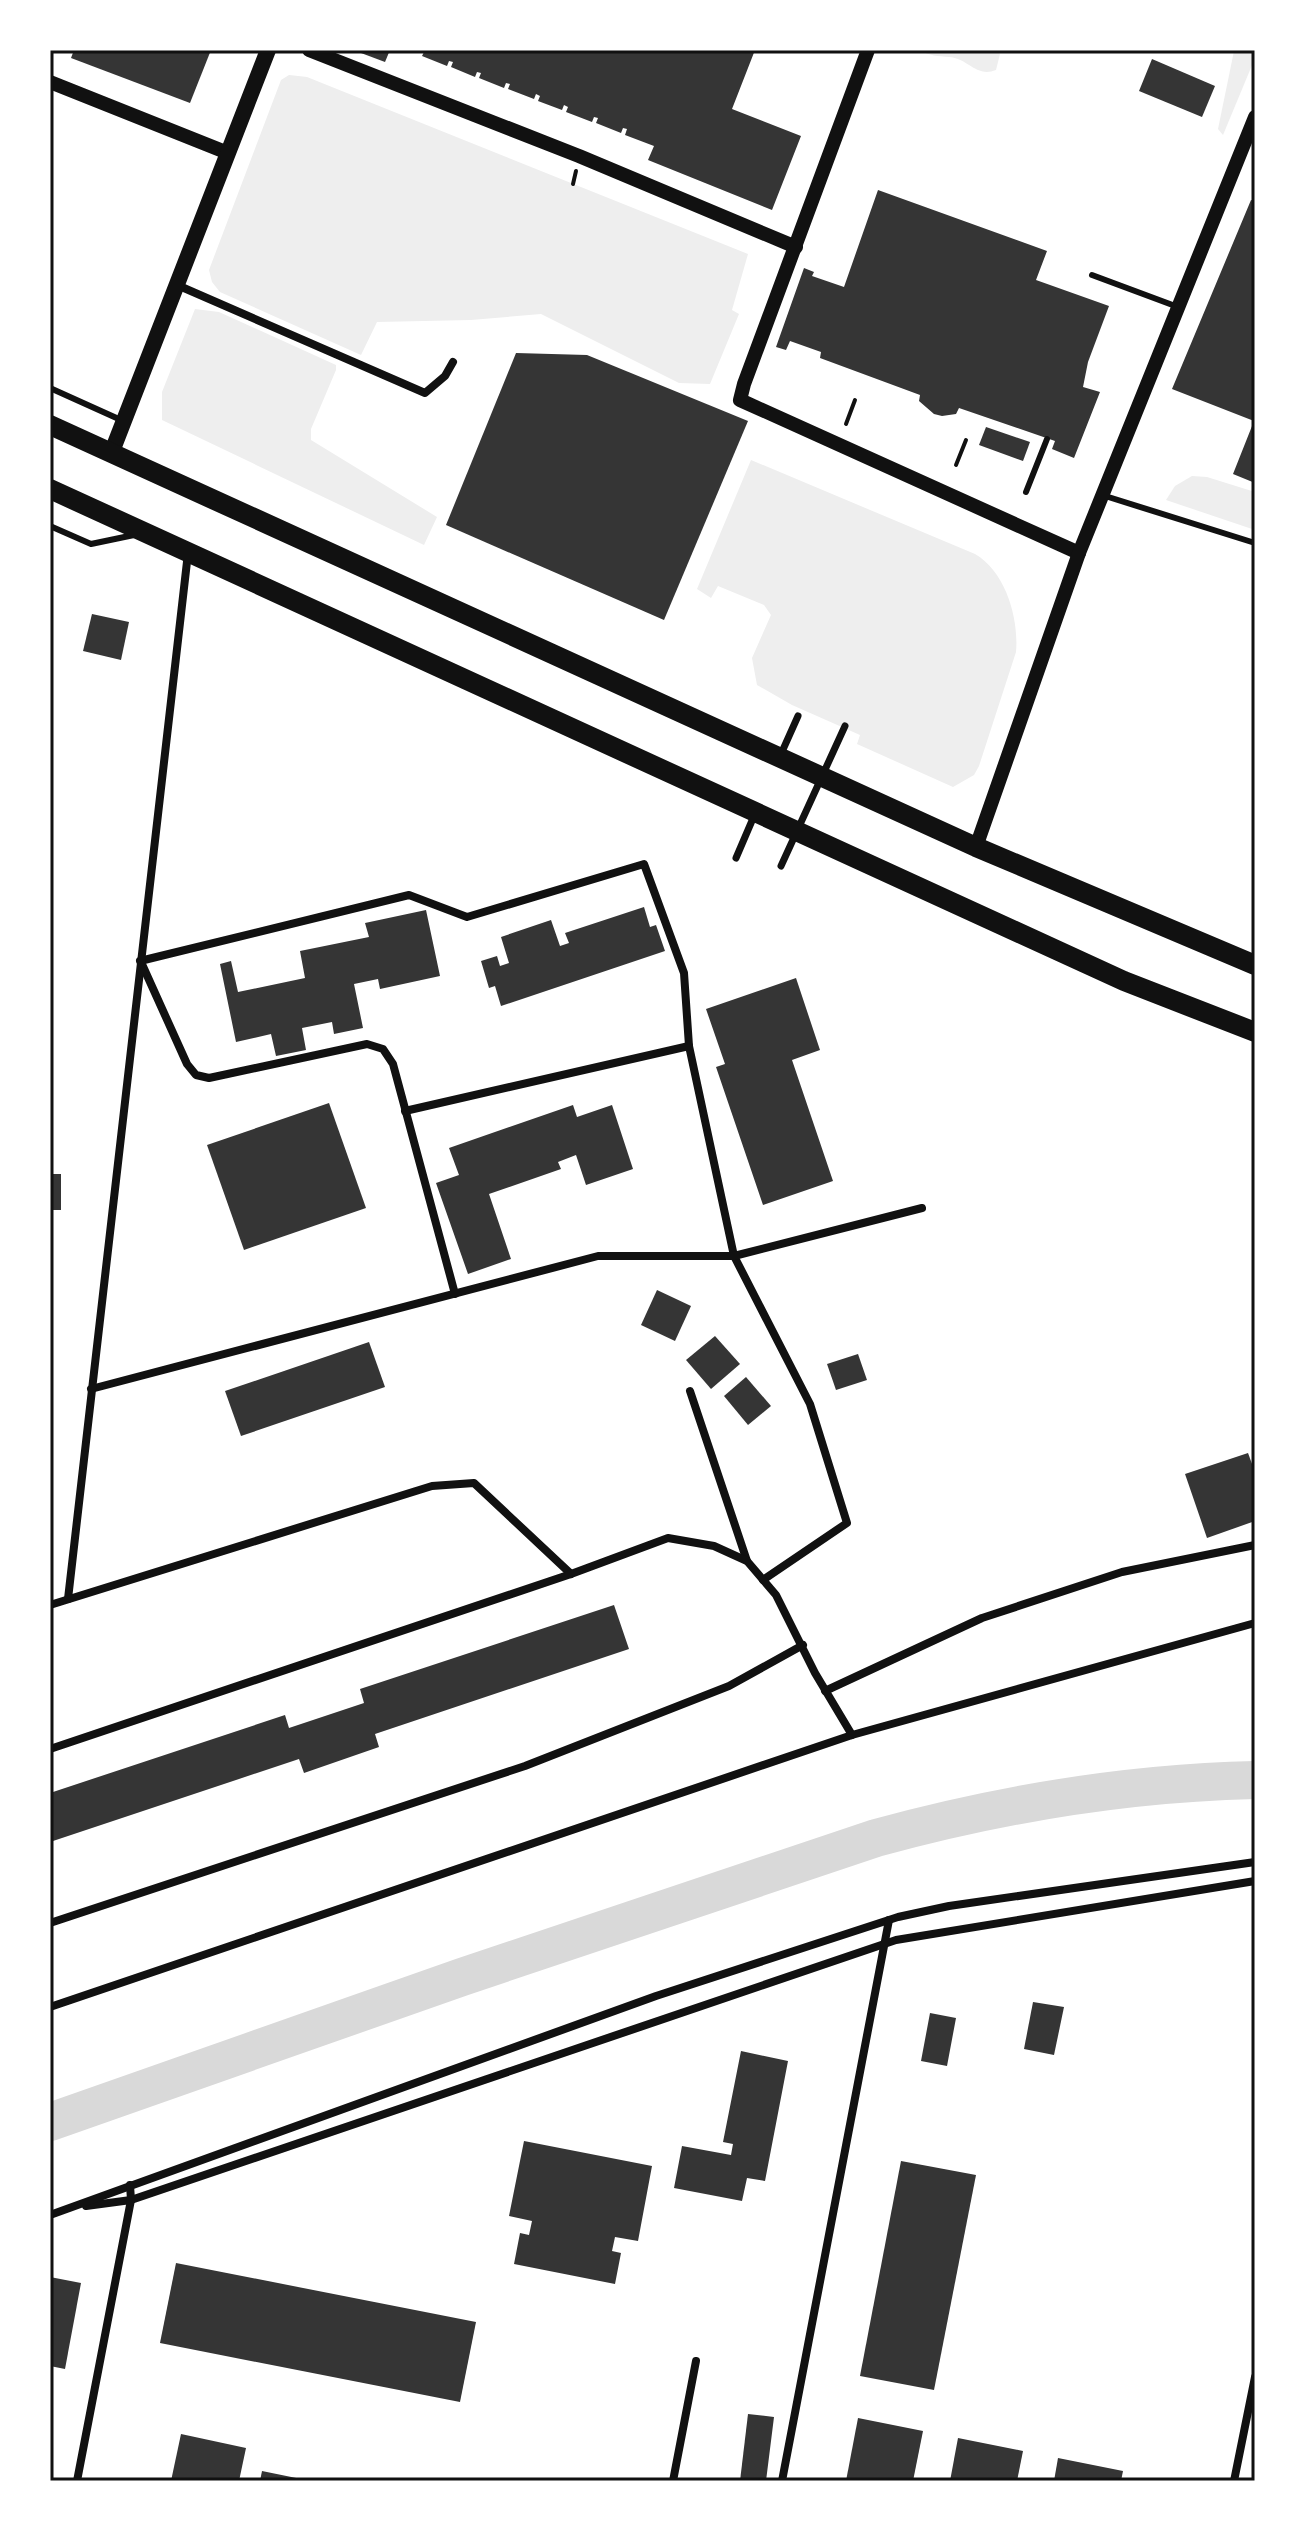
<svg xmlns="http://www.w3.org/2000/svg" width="1305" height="2531" viewBox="0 0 1305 2531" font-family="'PT Sans Narrow',sans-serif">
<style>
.green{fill:#eee}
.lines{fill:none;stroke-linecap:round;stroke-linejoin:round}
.river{stroke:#d9d9d9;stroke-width:38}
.building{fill:#353535}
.path{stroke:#111;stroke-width:4}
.service{stroke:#111;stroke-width:6}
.pedestrian{stroke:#111;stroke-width:7}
.minor{stroke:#111;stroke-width:8}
.tertiary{stroke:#111;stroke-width:14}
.secondary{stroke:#111;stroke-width:16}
.trunk{stroke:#111;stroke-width:20}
.neatline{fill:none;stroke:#111;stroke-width:3}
</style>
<rect width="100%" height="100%" fill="#fff"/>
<g class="green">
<path d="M919,50h77l4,4 -4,16c-20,8 -28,-12 -47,-13 -11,-1 -19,-1 -30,-7z"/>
<path d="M1255,50v8l-32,77 -5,-6 16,-78z"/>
<path d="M289,75l18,2 441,177 -16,56 7,4 -29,70 -31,-1 -138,-69 -70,6 -94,2 -16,33 -141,-63 -8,-10 -3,-12 72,-190z"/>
<path d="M195,309l24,3 117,53v5l-25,59v11l126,77 -13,28 -262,-125v-28z"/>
<path d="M751,460l224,94c31,18 44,65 41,98l-37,114 -5,9 -21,12 -96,-43 3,-9 -68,-30 -35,-20 -5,-27 19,-43 -7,-10 -46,-19 -7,12 -14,-9z"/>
<path d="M1192,476l15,1 48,15v38l-89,-30 9,-14z"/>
</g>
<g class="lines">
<path class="river" d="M50,2122l412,-145 414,-139c124,-34 250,-55 379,-58"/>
</g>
<g class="building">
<path d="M74,50h137l-21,53 -119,-45z"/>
<path d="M353,50h37l-5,12z"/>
<path d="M425,50h330l-23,59 69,27 -29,74 -124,-50 6,-14 -29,-11 2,-6 -4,-1 -2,5 -25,-10 2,-5 -4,-1 -2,5 -26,-10 2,-5 -4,-2 -2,5 -24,-9 2,-5 -4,-2 -2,5 -26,-10 2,-5 -4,-1 -2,5 -25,-10 2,-5 -4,-1 -2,5 -24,-10 2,-5 -4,-1 -2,5 -25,-10z"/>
<path d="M1152,59l63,27 -13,31 -63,-26z"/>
<path d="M878,190l169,61 -11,29 73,26 -21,56 -5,25 17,5 -26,66 -22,-9 3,-8 -96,-33 -3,6 -14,2 -8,-2 -15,-13 1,-6 -100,-37 1,-6 -31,-11 -4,9 -10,-3 28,-79 10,4 -2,4 32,11z"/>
<path d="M1251,200l4,1v282l-22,-9 21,-53 -82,-32z"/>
<path d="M516,353l71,2 161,66 -84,199 -218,-95z"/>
<path d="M986,427l44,15 -7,19 -44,-16z"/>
<path d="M92,614l37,8 -8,38 -38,-9z"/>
<path d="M644,907l6,20 6,-2 9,26 -164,55 -6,-20 -6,2 -8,-27 16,-5 3,10 9,-3 -8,-26 50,-17 9,26 9,-3 -4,-10z"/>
<path d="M426,910l14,66 -60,13 -2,-10 -24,5 9,44 -29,6 -2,-12 -30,6 4,22 -30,6 -5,-22 -35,8 -16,-78 11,-3 7,31 67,-14 -5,-27 69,-14 -4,-14z"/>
<path d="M796,978l24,72 -28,10 41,121 -70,24 -47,-138 9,-3 -19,-55z"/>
<path d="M329,1103l37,105 -122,42 -37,-105z"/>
<path d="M573,1105l4,12 35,-12 21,64 -47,16 -10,-30 -18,7 3,7 -72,25 22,65 -43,15 -32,-91 23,-8 -10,-27z"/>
<rect x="50" y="1174" width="11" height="36"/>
<path d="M657,1290l34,16 -16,35 -34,-16z"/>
<path d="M715,1336l25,28 -29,25 -25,-29z"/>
<path d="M369,1342l16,45 -144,49 -16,-45z"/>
<path d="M858,1354l9,26 -31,10 -9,-26z"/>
<path d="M746,1377l25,29 -23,19 -24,-29z"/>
<path d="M1248,1453l7,19v49l-48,17 -22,-64z"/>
<path d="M614,1605l15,44 -254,85 4,13 -75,26 -5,-14 -249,83v-49l235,-78 4,13 75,-25 -4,-14z"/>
<path d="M1033,2002l31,5 -10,48 -30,-6z"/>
<path d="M930,2013l26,5 -9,48 -26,-5z"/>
<path d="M741,2051l47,10 -23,120 -18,-3 -5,23 -68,-13 8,-42 49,9 2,-11 -10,-2z"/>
<path d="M524,2141l128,25 -14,75 -23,-4 -3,14 9,2 -6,31 -101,-20 6,-31 9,2 3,-14 -23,-5z"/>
<path d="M901,2161l75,14 -42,215 -74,-14z"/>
<path d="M176,2263l300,59 -16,80 -300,-59z"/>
<path d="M50,2277l31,6 -16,86 -15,-3z"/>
<path d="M748,2414l26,3 -8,64h-26z"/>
<path d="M858,2418l65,13 -10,50h-67z"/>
<path d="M181,2434l65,14 -7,33h-68z"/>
<path d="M958,2438l65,13 -6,30h-67z"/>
<path d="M1058,2458l65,13 -2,10h-67z"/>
<path d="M262,2471l44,9v1h-46z"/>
</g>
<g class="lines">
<g class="path">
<path d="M573,184l3,-13"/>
<path d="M846,424l9,-24"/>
<path d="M956,465l10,-25"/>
</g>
<g class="service">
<path d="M1092,275l86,32"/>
<path d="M50,388l71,32"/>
<path d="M1026,492l21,-53"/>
<path d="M1102,495l153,48"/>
<path d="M50,526l41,18 43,-9"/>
</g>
<g class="pedestrian">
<path d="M781,754l17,-38"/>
<path d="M736,858l18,-42"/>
<path d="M781,866l64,-140"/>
</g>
<g class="minor">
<path d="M177,285l248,108 20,-17 8,-14"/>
<path d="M140,961l269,-66 58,22 177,-53 40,109 5,73 45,210 76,148 37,119 -84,57"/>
<path d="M141,962l46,102 9,11 13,3 158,-34 16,5 10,15 62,230"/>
<path d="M405,1111l284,-65"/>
<path d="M91,1389l507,-133h136l188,-48"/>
<path d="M690,1391l57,170"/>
<path d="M68,1599l120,-1046"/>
<path d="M50,1605l382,-119 42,-3 97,91"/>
<path d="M825,1691l157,-73 140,-46 133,-27"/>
<path d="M50,1749l521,-175 97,-36 46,8 33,15 29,34 39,78 37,62"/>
<path d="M50,1923l475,-157 204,-80 74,-41"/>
<path d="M50,2007l802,-272 403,-112"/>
<path d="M86,2206l45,-6 765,-260 359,-59"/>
<path d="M50,2215l606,-219 242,-79 51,-11 306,-44"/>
<path d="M77,2481l54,-281 -1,-15"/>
<path d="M673,2481l23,-120"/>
<path d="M782,2481l107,-561"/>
<path d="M1234,2481l21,-104"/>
</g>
<g class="tertiary">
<path d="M309,50l270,106 217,91"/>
<path d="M868,50l-124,334 -4,16 339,153"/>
<path d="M50,82l178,71"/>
<path d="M976,847l103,-294 176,-436"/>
</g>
<path class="secondary" d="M111,454l157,-404"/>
<g class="trunk">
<path d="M50,425l926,422 279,118"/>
<path d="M50,489l1074,492 131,51"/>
</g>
</g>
<rect width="1305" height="2531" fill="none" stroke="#ffffff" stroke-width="104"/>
<rect x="52" y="52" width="1201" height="2427" class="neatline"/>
</svg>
